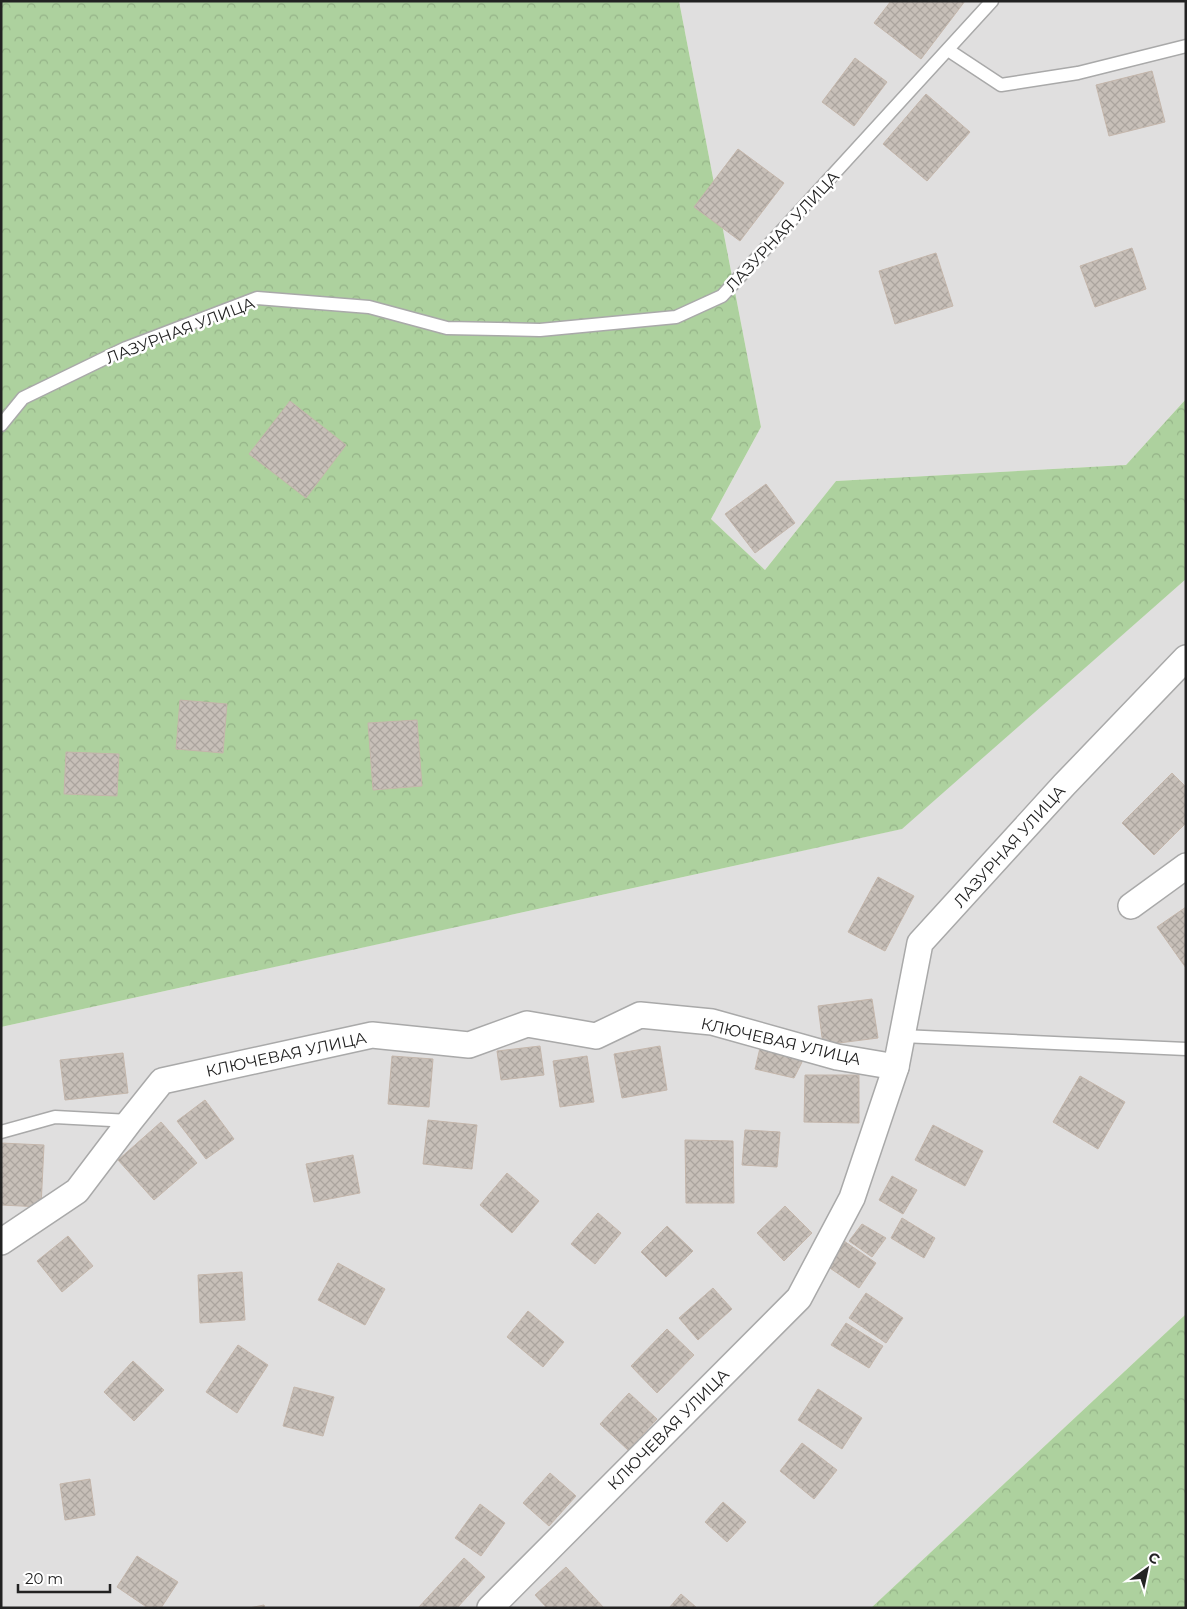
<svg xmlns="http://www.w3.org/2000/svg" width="1187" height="1609" viewBox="0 0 1187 1609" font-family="Montserrat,sans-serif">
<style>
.residential{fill:#e0dfdf}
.forest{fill:url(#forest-crowns)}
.building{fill:url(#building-cross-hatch);stroke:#c4b6ab}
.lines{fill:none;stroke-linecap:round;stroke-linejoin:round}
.lane-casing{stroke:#a9a9a9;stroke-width:15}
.street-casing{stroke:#a9a9a9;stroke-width:28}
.lane{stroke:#fff;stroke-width:12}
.street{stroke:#fff;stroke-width:25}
.labels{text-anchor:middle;stroke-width:5;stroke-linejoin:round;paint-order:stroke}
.street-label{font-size:16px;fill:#222;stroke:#fff}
</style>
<defs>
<pattern id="forest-crowns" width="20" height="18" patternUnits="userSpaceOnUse" patternTransform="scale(1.25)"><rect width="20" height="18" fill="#add19e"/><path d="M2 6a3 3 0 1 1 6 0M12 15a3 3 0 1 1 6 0" fill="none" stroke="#95b388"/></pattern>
<pattern id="building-cross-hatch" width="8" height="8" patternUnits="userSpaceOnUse" patternTransform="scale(1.25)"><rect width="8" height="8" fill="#c7bfb8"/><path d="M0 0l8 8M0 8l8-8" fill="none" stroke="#aba49e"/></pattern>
</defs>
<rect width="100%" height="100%" fill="#f2efe9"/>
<g class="residential">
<path d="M679,1h507v398l-60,66 -290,16 -71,89 -54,-51 50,-92z"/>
<path d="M1186,579v735l-315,294h-870v-581l900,-198z"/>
</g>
<g class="forest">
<path d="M1,1h678l82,426 -50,92 54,51 71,-89 290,-16 60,-66v180l-284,250 -901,198z"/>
<path d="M1186,1314v294h-315z"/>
</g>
<g class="building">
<path d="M891,1h74l-44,58 -47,-36z"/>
<path d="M855,58l32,24 -33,44 -32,-24z"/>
<path d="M1152,71l13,51 -56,14 -13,-51z"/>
<path d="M926,94l44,38 -43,49 -44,-37z"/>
<path d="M738,149l46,34 -44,58 -46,-34z"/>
<path d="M1132,248l14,41 -51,18 -15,-41z"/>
<path d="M936,253l17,53 -58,18 -16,-53z"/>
<path d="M290,401l56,44 -40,53 -57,-44z"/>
<path d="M766,484l29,39 -40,30 -30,-39z"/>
<path d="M180,700l47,4 -4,49 -47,-4z"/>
<path d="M417,720l5,66 -49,4 -5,-67z"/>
<path d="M66,752l53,2 -2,42 -53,-2z"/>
<path d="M1172,773l14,14v36l-32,32 -32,-32z"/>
<path d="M878,877l36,19 -29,55 -37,-19z"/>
<path d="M1186,907v61l-29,-41z"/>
<path d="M872,999l6,39 -55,7 -5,-39z"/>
<path d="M540,1046l4,29 -43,5 -4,-29z"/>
<path d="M660,1046l7,44 -45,8 -8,-44z"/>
<path d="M760,1048l44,10 -10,20 -39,-9z"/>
<path d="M123,1053l5,40 -63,7 -5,-40z"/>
<path d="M392,1056l41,3 -4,48 -41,-3z"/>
<path d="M587,1056l7,46 -34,5 -7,-46z"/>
<path d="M805,1075h54v48l-55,-1z"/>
<path d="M1080,1076l45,26 -27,47 -45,-27z"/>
<path d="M205,1100l29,39 -28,20 -29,-38z"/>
<path d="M428,1120l49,5 -5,44 -49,-5z"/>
<path d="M161,1122l36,41 -43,37 -36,-40z"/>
<path d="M933,1125l50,26 -18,35 -50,-26z"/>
<path d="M745,1130l35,2 -3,35 -35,-2z"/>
<path d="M685,1140l48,1 1,62h-48z"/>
<path d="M1,1143l43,2 -3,62 -40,-2z"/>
<path d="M353,1155l7,38 -46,9 -8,-38z"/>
<path d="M507,1173l32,28 -27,32 -32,-28z"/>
<path d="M892,1176l25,14 -14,24 -24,-14z"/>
<path d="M785,1206l27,27 -28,28 -27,-28z"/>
<path d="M598,1213l23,20 -26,31 -24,-20z"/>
<path d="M902,1218l33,20 -11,20 -33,-20z"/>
<path d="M862,1224l24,14 -14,19 -23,-16z"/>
<path d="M667,1226l26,25 -27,26 -25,-25z"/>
<path d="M68,1236l25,30 -31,26 -25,-31z"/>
<path d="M844,1241l32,22 -17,25 -32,-22z"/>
<path d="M338,1263l47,26 -20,36 -47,-25z"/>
<path d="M242,1272l3,48 -45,3 -2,-48z"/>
<path d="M713,1288l19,21 -34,31 -19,-22z"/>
<path d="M866,1293l37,25 -17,25 -37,-25z"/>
<path d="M528,1311l36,31 -21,25 -36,-30z"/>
<path d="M846,1323l37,23 -14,22 -38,-23z"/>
<path d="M667,1329l27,26 -37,38 -26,-27z"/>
<path d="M238,1345l30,20 -31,48 -31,-21z"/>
<path d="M133,1361l31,29 -30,31 -30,-29z"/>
<path d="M294,1387l40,10 -11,39 -40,-10z"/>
<path d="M818,1389l44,29 -20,31 -44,-29z"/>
<path d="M629,1393l28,26 -29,31 -28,-26z"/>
<path d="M802,1443l35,27 -23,29 -34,-28z"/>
<path d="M550,1473l26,23 -27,30 -26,-23z"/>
<path d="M90,1479l5,36 -30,5 -5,-36z"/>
<path d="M723,1502l23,20 -19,20 -22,-20z"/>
<path d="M480,1504l25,19 -24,33 -26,-18z"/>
<path d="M137,1556l41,26 -17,26h-13l-31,-21z"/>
<path d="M464,1558l21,19 -28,31h-39z"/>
<path d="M566,1567l38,41h-57l-12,-13z"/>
<path d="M681,1594l16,14h-28z"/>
<path d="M264,1605l1,3h-16z"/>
</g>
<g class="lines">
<defs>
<g id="lane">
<path d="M948,50l53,35 77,-12 108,-27"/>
<path d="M1,425l22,-27 103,-50 131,-50 112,9 78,21 93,2 136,-13 46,-21 270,-295"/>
<path d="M902,1036l284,13"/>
<path d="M1,1132l54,-15 75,4"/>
</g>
<g id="street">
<path d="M1131,906l55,-40"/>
<path d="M1,1242l76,-51 53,-70 32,-40 210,-46 97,10 58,-21 69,12 44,-21 72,7 125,35 59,10"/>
<path d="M490,1608l309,-310 53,-100 44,-131 24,-124 144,-158 122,-127"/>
</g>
</defs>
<use href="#lane" class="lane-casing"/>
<use href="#street" class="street-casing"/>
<use href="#lane" class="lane"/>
<use href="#street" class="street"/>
</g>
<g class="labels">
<g class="street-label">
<text transform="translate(782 231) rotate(-47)" y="6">ЛАЗУРНАЯ УЛИЦА</text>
<text transform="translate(180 330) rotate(-21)" y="6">ЛАЗУРНАЯ УЛИЦА</text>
<text transform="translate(1009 846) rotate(-48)" y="6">ЛАЗУРНАЯ УЛИЦА</text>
<text transform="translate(781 1041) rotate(13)" y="6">КЛЮЧЕВАЯ УЛИЦА</text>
<text transform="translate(286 1054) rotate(-12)" y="6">КЛЮЧЕВАЯ УЛИЦА</text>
<text transform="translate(668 1429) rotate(-45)" y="6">КЛЮЧЕВАЯ УЛИЦА</text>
</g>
</g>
<rect width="1187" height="1609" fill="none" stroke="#222222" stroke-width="5"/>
<g transform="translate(1147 1569) rotate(33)" stroke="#ffffff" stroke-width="4" paint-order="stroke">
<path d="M0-4L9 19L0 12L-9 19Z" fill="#222222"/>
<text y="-8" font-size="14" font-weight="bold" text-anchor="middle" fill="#222222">С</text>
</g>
<path d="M18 1584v8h92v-8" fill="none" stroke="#222222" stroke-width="2.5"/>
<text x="25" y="1584" font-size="15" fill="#222222" stroke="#ffffff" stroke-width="4" paint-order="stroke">20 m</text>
</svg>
